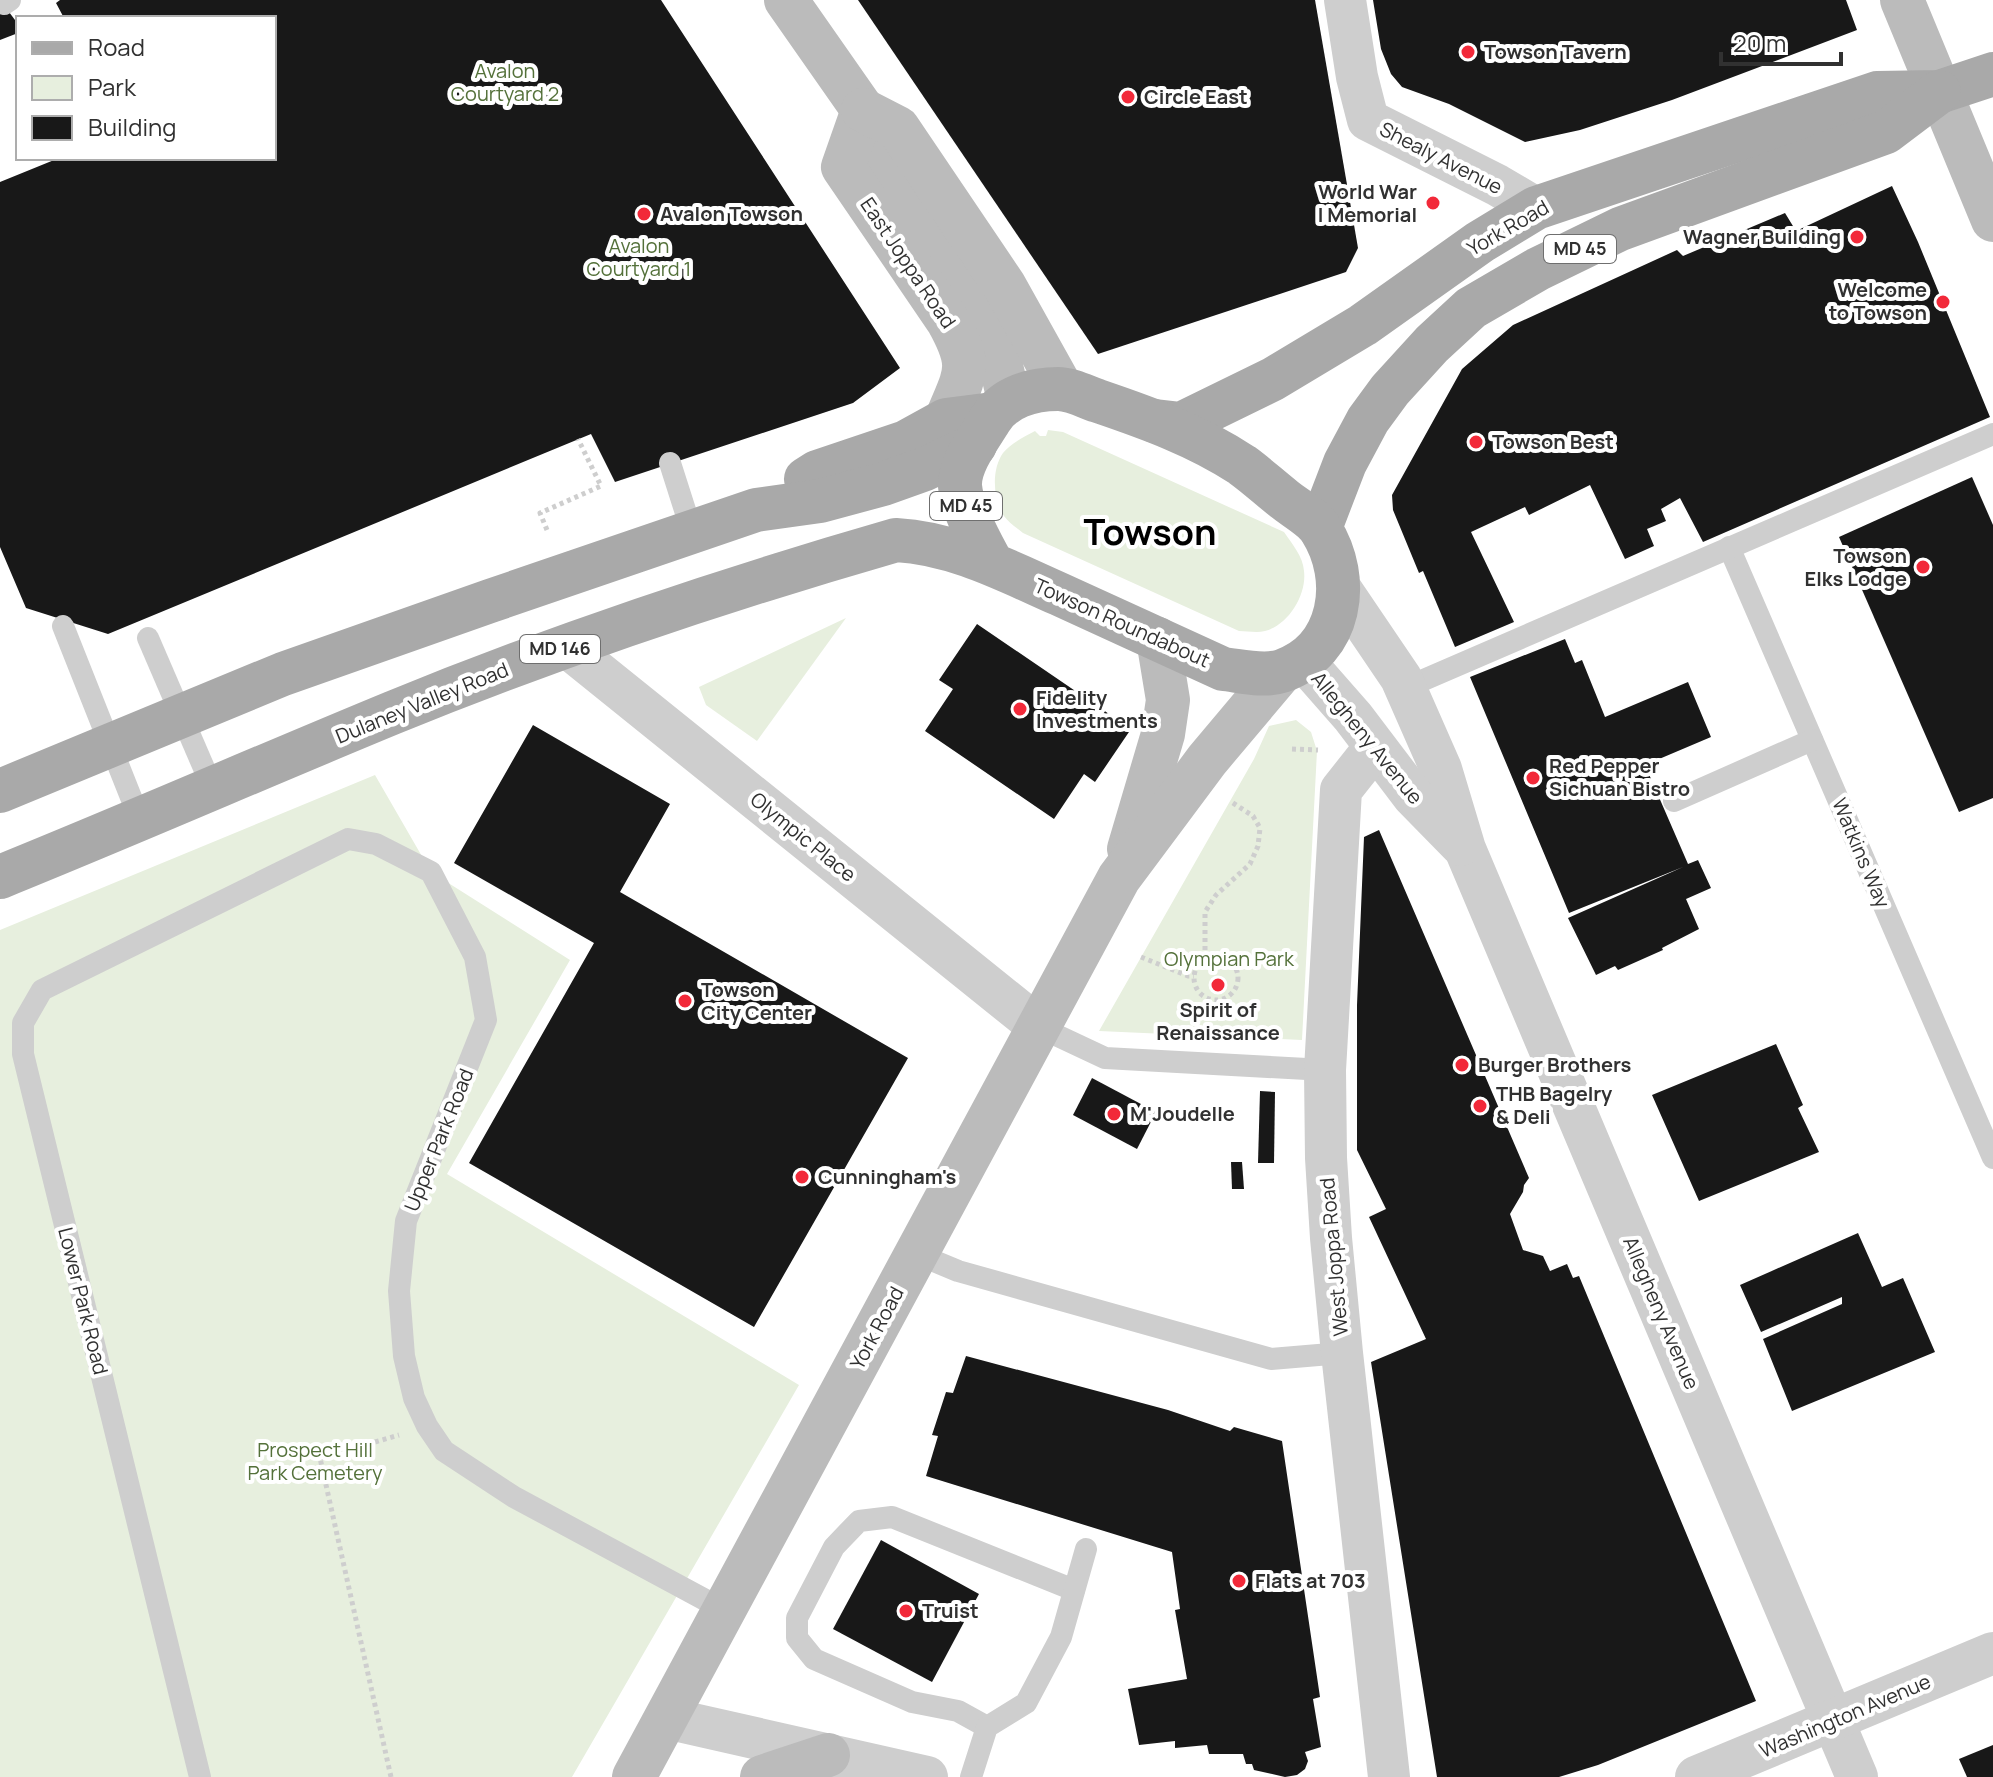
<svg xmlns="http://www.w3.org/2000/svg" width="1993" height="1777" viewBox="0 0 1993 1777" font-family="Manrope,sans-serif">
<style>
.green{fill:#e7efde}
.building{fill:#181818}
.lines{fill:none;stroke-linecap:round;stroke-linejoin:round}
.path{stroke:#cecece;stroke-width:5;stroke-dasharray:4 4;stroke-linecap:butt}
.lane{stroke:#cecece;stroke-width:22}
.street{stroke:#cecece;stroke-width:42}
.secondary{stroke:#bbb;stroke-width:44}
.primary{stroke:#a9a9a9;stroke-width:44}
.poi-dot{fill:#f22939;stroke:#fff;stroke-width:3}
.labels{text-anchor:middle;stroke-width:8;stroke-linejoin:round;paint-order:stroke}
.shield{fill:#fff;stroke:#6f6f6f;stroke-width:2}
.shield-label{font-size:18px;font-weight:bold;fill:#313131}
.poi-label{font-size:20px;font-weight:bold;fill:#313131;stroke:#fff;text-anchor:start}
.park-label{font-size:20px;fill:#54713a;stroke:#fff}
.street-label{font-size:20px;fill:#313131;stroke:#fff}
.town-label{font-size:36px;font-weight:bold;fill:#000;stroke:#fff}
</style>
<rect width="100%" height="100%" fill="#fff"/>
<g class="green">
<path d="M1048,430l15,2 221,100c8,12 19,24 20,39 3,24 -16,54 -39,60 -8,2 -18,0 -26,0l-216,-98c-6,-5 -15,-11 -19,-17 -11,-17 -13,-46 -1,-63 8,-10 21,-16 32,-22l5,5h6z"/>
<path d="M846,618l-89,123 -51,-36 -7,-18z"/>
<path d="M1296,720l15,12 6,19 -15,289 -203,-9 155,-272 15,-33z"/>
<path d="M375,775l56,97 139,88 -123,214 352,211 -227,392h-572v-847z"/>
</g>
<g class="building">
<path d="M0,0l18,24v9l-18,7z"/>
<path d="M60,0h601l239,368 -47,35 -238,79 -24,-48 -483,200 -82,-26 -26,-61v-365l59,-24h215v-140h-210l-8,-15z"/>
<path d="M858,0h457l43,248 -12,24 -248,82z"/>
<path d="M1373,0h473l11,30 -185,70 -92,30 -55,12 -76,-38 -47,-17 -11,-13 -10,-25z"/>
<path d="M1892,186l26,56 72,175 -287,125 -23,-44 -19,11 5,12 -19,8 7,17 -29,13 -35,-74 -61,30 -4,-8 -54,25 43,90 -59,25 -32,-76 -4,2 -26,-63 -1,-15 70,-126 51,-44 164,-75 6,6 102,-43 11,18z"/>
<path d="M1972,477l21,48v273l-34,14 -120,-275z"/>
<path d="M977,624l154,105 -36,53 -11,-8 -30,45 -129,-88 28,-42 -14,-9z"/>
<path d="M1565,639l10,24 7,-3 23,57 83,-35 23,55 -66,28 43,99 10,-4 13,28 -25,11 13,30 -37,19 1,2 -45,20 -3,-4 -19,9 -28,-57 115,-51 -114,46 -99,-236z"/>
<path d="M533,725l137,79 -50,88 288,166 -154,269 -285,-164 125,-220 -140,-80z"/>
<path d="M1379,830l150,348 -5,7 -1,7 -13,22 13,36 20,6 7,15 17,-7 6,14 6,-2 177,425 -158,64 -39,12h-122l-66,-415 55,-23 -57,-122 17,-8 -29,-59v-145l7,-168z"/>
<path d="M1776,1044l27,61 -5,3 21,44 -120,49 -47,-106z"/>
<path d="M1092,1078l64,34 -19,37 -64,-34z"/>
<path d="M1260,1091l15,1 -1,71h-16z"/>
<path d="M1231,1162h11l2,27h-12z"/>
<path d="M1858,1233l24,54 21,-9 32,74 -143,59 -29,-72 79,-35v-7l-81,35 -21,-47z"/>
<path d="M966,1356l202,54 62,21 4,-4 48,14 38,256 -7,2 8,48 -16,5 3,9 -3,8 -8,6 -12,2 -31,-7 -2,-6h-6l-3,-10h-34l-2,-9 -32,3v-7l-36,4 -11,-56 59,-10 -12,-69 5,-1 -8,-57 -246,-76 12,-40 -6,-1 14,-43 7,1z"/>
<path d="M881,1540l98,54 -47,88 -99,-53z"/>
<path d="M1993,1745v32h-26l-8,-18z"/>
</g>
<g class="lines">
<g class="path">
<path d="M547,530l-7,-17 61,-27 -23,-47"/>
<path d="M1292,749l26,1"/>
<circle cx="1216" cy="978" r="22"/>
<path d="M1141,957l47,19h6"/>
<path d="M1205,958v-46l11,-17 34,-31 8,-18 2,-18 -7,-12 -23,-15"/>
<path d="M391,1777l-71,-319 79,-23"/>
</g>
<g class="lane">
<path d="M4,4l6,-4"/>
<path d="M670,463l22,69"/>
<path d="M1729,547l264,611"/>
<path d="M63,626l77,194"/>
<path d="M148,638l65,151"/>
<path d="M1405,688l588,-254"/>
<path d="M1674,801l138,-61"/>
<path d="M1039,1027l66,31 220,12"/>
<path d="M917,1254l41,17 313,88 71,-6"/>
<path d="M987,1727l-29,-16 -46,-9 -98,-43 -17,-21v-20l37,-71 25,-26 33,-4 182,73"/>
<path d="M200,1777l-177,-723v-31l19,-33 306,-151 28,5 55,28 44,85 11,63 -80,201 -7,70 5,65 10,42 13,28 17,25 70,46 210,113"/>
<path d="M971,1777l16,-50 39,-24 35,-66 25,-88"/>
</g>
<g class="street">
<path d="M1345,0l12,77 11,43 129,65 39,23"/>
<path d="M1340,588l61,90 40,91 24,80 392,928"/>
<path d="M567,647l472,380"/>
<path d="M1303,660l50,57 60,79 48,49"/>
<path d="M1375,747l-34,43 -16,280 1,88 5,80 11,115 47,424"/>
<path d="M666,1718l261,59"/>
<path d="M1696,1777l297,-124"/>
</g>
<g class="secondary">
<path d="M786,0l77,110 7,37 106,156 22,50 11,47"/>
<path d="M1902,0l91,220"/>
<path d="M863,110l-20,57 105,154c26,47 17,52 -2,99"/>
<path d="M863,110l35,18 106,157 58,104"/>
<path d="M1129,849l34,-115 5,-34 -10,-61"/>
<path d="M634,1777l485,-899 88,-118 74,-88"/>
<path d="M762,1777l66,-22"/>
</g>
<g class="primary">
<path d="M1155,421l26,3 92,-45 90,-54 117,-83 56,-34 341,-115 62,-1 54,-18"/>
<path d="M806,479l11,-7 89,-30 40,-22 47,-6"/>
<path d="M1320,528l25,-65 23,-43 22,-30 42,-46 39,-36 67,-39 82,-40 266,-97 53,-40"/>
<path d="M0,791l283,-117 207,-73 266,-91 64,-9 63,-17 42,-15 50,-24"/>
<path d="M0,877c131,-53 261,-110 392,-164 164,-67 334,-124 504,-173 58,3 111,31 163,54 55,25 109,50 164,75 18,2 41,8 59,2 60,-21 70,-92 39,-141 -7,-12 -26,-22 -37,-31 -14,-11 -28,-24 -42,-34 -44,-29 -94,-47 -144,-64 -12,-4 -27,-12 -40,-12 -26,0 -54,8 -68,31 -11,18 -31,44 -30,66 2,24 21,57 32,78"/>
</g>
</g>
<g class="poi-dot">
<circle cx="1468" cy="52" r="8"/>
<circle cx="1128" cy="97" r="8"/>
<circle cx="1433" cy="203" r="8"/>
<circle cx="644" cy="214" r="8"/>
<circle cx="1857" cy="237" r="8"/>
<circle cx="1943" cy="302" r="8"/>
<circle cx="1476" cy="442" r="8"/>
<circle cx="1923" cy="567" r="8"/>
<circle cx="1020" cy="709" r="8"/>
<circle cx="1533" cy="778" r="8"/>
<circle cx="1218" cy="985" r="8"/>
<circle cx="685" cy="1001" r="8"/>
<circle cx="1462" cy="1065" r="8"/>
<circle cx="1480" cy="1106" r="8"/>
<circle cx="1114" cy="1114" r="8"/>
<circle cx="802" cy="1177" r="8"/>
<circle cx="1239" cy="1581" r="8"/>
<circle cx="906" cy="1611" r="8"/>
</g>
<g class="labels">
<g class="shield">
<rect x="1544" y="235" width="72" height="28" rx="6"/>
<rect x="930" y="492" width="72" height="28" rx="6"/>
<rect x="520" y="635" width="80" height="28" rx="6"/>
</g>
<g class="shield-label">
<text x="1580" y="255">MD 45</text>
<text x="966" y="512">MD 45</text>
<text x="560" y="655">MD 146</text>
</g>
<g class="poi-label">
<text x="1484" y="59">Towson Tavern</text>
<text x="1144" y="104">Circle East</text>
<text x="1417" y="199" text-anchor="end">World War<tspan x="1417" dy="23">I Memorial</tspan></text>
<text x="660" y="221">Avalon Towson</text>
<text x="1841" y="244" text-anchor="end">Wagner Building</text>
<text x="1927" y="297" text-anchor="end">Welcome<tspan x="1927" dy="23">to Towson</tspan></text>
<text x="1492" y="449">Towson Best</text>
<text x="1907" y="563" text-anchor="end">Towson<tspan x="1907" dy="23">Elks Lodge</tspan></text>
<text x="1036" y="705">Fidelity<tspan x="1036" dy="23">Investments</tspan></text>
<text x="1549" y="773">Red Pepper<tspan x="1549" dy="23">Sichuan Bistro</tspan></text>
<text x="701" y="997">Towson<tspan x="701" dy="23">City Center</tspan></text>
<text x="1218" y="1017" text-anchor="middle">Spirit of<tspan x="1218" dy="23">Renaissance</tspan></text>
<text x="1478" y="1072">Burger Brothers</text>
<text x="1496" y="1101">THB Bagelry<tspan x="1496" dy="23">&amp; Deli</tspan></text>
<text x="1130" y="1121">M'Joudelle</text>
<text x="818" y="1184">Cunningham's</text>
<text x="1255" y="1588">Flats at 703</text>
<text x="922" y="1618">Truist</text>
</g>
<g class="park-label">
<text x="505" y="78">Avalon<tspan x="505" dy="23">Courtyard 2</tspan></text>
<text x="639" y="253">Avalon<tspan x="639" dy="23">Courtyard 1</tspan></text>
<text x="1229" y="966">Olympian Park</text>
<text x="315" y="1457">Prospect Hill<tspan x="315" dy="23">Park Cemetery</tspan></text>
</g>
<g class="street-label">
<text transform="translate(1441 158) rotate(27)" y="7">Shealy Avenue</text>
<text transform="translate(1508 228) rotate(-30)" y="7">York Road</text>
<text transform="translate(908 263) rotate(56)" y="7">East Joppa Road</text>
<text transform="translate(1122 623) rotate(24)" y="7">Towson Roundabout</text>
<text transform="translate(422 703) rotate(-22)" y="7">Dulaney Valley Road</text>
<text transform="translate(1367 738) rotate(51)" y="7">Allegheny Avenue</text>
<text transform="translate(803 837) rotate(39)" y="7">Olympic Place</text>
<text transform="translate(1861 853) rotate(67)" y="7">Watkins Way</text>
<text transform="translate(439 1140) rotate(-68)" y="7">Upper Park Road</text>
<text transform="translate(1334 1257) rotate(-95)" y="7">West Joppa Road</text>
<text transform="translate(83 1301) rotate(76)" y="7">Lower Park Road</text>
<text transform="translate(1661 1313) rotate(67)" y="7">Allegheny Avenue</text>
<text transform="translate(877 1328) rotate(-62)" y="7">York Road</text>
<text transform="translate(1845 1716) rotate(-23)" y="7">Washington Avenue</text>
</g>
<g class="town-label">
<text x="1150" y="545">Towson</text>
</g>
</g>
<rect x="16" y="16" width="260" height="144" fill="#ffffff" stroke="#adadad" stroke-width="2"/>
<rect x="32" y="42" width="40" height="12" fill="#a9a9a9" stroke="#adadad" stroke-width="2"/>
<text x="88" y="56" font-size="24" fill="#313131">Road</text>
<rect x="32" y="76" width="40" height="24" fill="#e7efde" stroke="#adadad" stroke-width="2"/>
<text x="88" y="96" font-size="24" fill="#313131">Park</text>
<rect x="32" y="116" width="40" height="24" fill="#181818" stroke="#adadad" stroke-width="2"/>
<text x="88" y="136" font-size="24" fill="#313131">Building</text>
<path d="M1721 52v12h120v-12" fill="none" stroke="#313131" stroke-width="4"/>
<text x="1733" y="52" font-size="24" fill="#313131" stroke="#ffffff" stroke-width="6" paint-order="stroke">20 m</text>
</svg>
